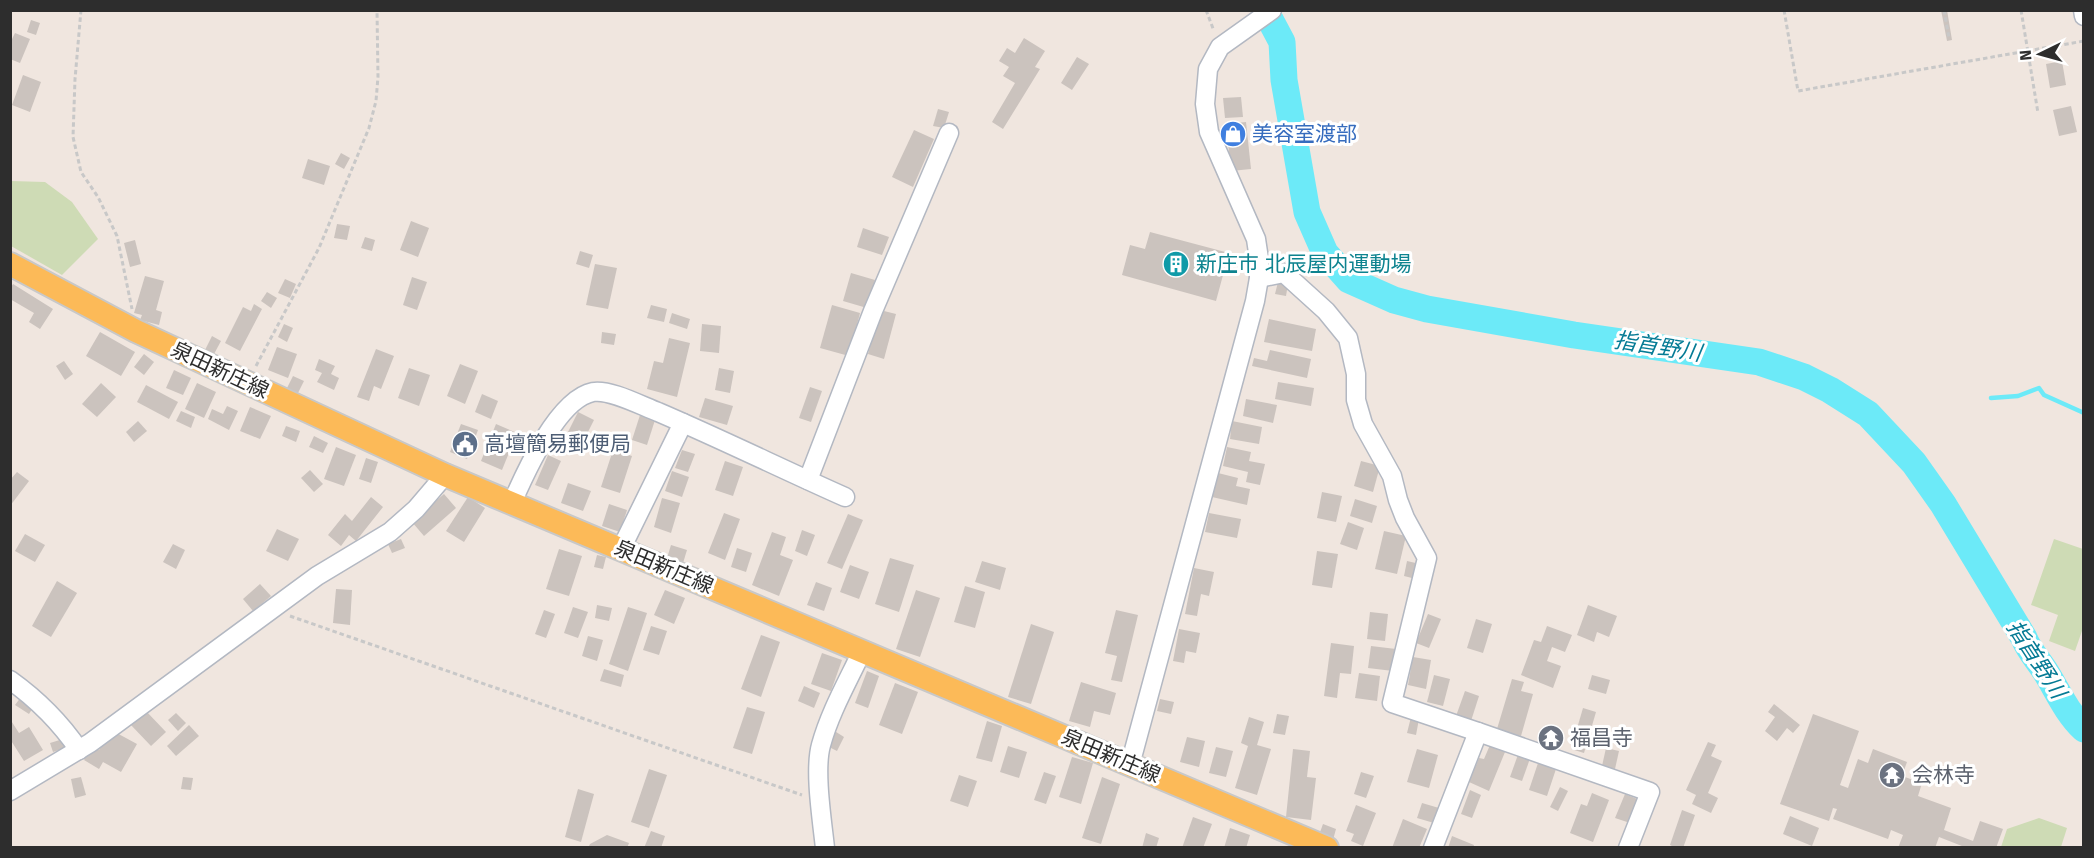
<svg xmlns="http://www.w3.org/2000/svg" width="2094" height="858" viewBox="0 0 2094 858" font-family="'Fira Sans','Noto Sans JP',sans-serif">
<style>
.cemetery{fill:#cedbb5}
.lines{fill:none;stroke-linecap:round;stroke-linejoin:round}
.stream{stroke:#6ceaf8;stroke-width:4.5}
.river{stroke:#6ceaf8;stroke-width:27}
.building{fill:#cbc3be}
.minor-casing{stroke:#b3b8c2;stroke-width:21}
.major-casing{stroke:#c8c8c8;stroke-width:26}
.path{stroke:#c8c8c8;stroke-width:3;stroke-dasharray:4.5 3;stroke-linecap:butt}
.minor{stroke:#fff;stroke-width:18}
.major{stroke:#fcba58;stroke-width:22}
.labels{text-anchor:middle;stroke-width:6;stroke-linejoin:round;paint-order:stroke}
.shop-label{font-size:21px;fill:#366cbe;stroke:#fff;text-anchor:start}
.culture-label{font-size:21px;fill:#0d838f;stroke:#fff;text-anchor:start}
.street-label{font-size:21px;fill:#2d2d2d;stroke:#fff}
.service-label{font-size:21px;fill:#4e5e75;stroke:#fff;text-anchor:start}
.worship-label{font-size:21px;fill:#5b616d;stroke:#fff;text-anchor:start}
.water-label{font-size:22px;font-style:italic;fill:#057b95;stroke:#fff}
</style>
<rect width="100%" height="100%" fill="#f0e6df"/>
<g class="cemetery">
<path d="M11,181l34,1 27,20 26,37 -36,36 -51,-29z"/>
<path d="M2054,539l29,10v79l-8,23 -26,-10 9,-26 -27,-10z"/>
<path d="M2039,818l28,10 -6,19h-60l6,-18z"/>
</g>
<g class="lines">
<path class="stream" d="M1991,398l27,-2 21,-8 5,7 40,18"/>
<path class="river" d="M1265,10l17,32 2,38 23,132 18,41 24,27 45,20 33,9 147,26 185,27 45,15 26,13 38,24 46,49 29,41 81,134c5,13 15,23 23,36 11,18 20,39 37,55"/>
</g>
<g class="building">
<path d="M1941,10h6l5,30 -5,1z"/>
<path d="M31,20l9,3 -4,12 -9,-3z"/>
<path d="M15,33l15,6 -10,24 -10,-4v-16z"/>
<path d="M1024,38l21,13 -10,16 5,2 -37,60 -11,-7 23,-39 -12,-7 6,-9 -10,-6 8,-13 8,5z"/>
<path d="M1077,57l12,7 -17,26 -11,-7z"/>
<path d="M2062,61l4,24 -16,3 -4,-24z"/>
<path d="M23,75l18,7 -11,30 -18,-7z"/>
<path d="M1241,97l2,20 -18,1 -2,-20z"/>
<path d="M2071,106l6,26 -18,4 -6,-26z"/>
<path d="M938,109l11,3 -5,16 -11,-2z"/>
<path d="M1246,122l5,47 -20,2 -5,-47z"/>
<path d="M914,130l20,9 -21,48 -21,-10z"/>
<path d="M341,153l9,5 -6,11 -9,-5z"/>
<path d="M308,159l22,7 -6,19 -22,-7z"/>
<path d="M411,221l18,7 -11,29 -18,-7z"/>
<path d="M337,224l13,2 -3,14 -13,-2z"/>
<path d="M863,228l26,9 -7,18 -25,-8z"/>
<path d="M1150,232l79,21 -13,48 -94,-26 8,-30 15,4z"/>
<path d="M365,237l10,3 -3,11 -11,-3z"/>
<path d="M135,240l6,24 -11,3 -6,-24z"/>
<path d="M580,251l13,4 -4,13 -13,-4z"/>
<path d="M595,264l22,4 -9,41 -22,-4z"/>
<path d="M851,273l24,7 -8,28 -24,-7z"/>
<path d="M145,276l19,5 -8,29 6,2 -3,13 -19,-5 2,-5 -8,-2z"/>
<path d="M412,277l15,5 -10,28 -14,-5z"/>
<path d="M285,279l11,5 -6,14 -12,-5z"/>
<path d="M1278,282l10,2 -2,12 -11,-2z"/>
<path d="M13,284l40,25 -13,20 -11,-7 5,-9 -24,-14v-10z"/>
<path d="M267,292l10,6 -6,10 -10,-7z"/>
<path d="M254,304l8,5 -22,42 -15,-8 18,-36 8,4z"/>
<path d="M651,305l16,4 -3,13 -17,-4z"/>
<path d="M832,305l28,8 -11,43 -29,-8z"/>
<path d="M880,310l16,4 -12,45 -16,-5z"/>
<path d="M672,313l18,6 -3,10 -18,-6z"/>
<path d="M1269,319l47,10 -4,22 -48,-9z"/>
<path d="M284,324l9,4 -6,14 -9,-5z"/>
<path d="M702,324l19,2 -2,27 -19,-2z"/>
<path d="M100,332l35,20 -14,24 -35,-20z"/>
<path d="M602,332l14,2 -2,11 -13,-2z"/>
<path d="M212,336l9,5 -7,13 -9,-4z"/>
<path d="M669,338l21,5 -13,54 -30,-8 7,-28 9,2z"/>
<path d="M277,347l20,7 -9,24 -20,-8z"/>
<path d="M376,349l18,7 -13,33 -7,-3 -5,15 -12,-4z"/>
<path d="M1270,350l41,9 -4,19 -55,-12 2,-8 13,3z"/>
<path d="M144,354l10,8 -10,13 -10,-8z"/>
<path d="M319,359l16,7 -4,8 8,4 -5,12 -17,-8 5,-9 -7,-3z"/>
<path d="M64,361l9,13 -8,6 -9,-14z"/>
<path d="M460,364l18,7 -13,33 -18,-8z"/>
<path d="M409,368l21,7 -11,31 -21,-8z"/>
<path d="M719,368l15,3 -4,22 -15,-3z"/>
<path d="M174,370l17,8 -8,17 -17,-7z"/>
<path d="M293,376l11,5 -7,14 -11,-5z"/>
<path d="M1278,382l36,6 -3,18 -36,-7z"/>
<path d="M101,383l15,14 -19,20 -15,-13z"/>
<path d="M197,383l19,9 -12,26 -19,-9z"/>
<path d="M146,385l32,17 -9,17 -32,-17z"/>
<path d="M810,387l12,4 -11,31 -12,-4z"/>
<path d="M482,394l16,7 -7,18 -16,-7z"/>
<path d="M705,398l28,8 -6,19 -28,-8z"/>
<path d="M1246,399l31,6 -4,18 -30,-7z"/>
<path d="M227,406l11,5 -9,19 -21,-11 4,-10 11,5z"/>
<path d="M250,407l21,9 -11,23 -20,-8z"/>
<path d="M181,411l14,6 -4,11 -15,-7z"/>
<path d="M578,412l16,8 -15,30 -16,-8z"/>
<path d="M640,415l15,5 -8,25 -15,-5z"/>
<path d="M138,421l9,10 -13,11 -8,-10z"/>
<path d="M1232,421l30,6 -3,17 -29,-5z"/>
<path d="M461,424l17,6 -11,29 -17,-7z"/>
<path d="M496,424l21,9 -15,37 -21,-9z"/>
<path d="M286,426l14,5 -4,11 -14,-6z"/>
<path d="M314,436l14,7 -5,10 -14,-6z"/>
<path d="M555,442l13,5 -4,9 -13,-5z"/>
<path d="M336,447l20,8 -12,31 -20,-7z"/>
<path d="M1227,447l24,5 -2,9 16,3 -5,21 -14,-3 2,-10 -25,-6z"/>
<path d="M613,450l19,6 -12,37 -19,-6z"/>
<path d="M682,450l13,4 -7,18 -13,-4z"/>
<path d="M548,455l13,6 -13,29 -13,-5z"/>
<path d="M366,458l12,4 -7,21 -12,-4z"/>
<path d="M725,461l18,6 -10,29 -18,-6z"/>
<path d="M1361,461l19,5 -7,26 -19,-6z"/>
<path d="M310,470l13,14 -9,8 -13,-14z"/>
<path d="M672,471l17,6 -7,20 -17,-6z"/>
<path d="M17,472l12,9 -19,25v-26z"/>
<path d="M1218,473l20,5 -2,8 14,3 -3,16 -35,-8z"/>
<path d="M568,483l23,8 -8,20 -22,-8z"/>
<path d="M1322,492l20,4 -6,26 -19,-4z"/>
<path d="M444,494l12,14 -32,28 -12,-14z"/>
<path d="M371,497l12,10 -27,34 -7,-6 -8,11 -13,-11 17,-21 7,7z"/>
<path d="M468,497l17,11 -21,34 -18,-11z"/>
<path d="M662,498l18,5 -9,30 -17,-6z"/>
<path d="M1355,499l22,7 -5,17 -22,-7z"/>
<path d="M609,504l18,6 -7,22 -18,-6z"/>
<path d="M724,513l16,6 -15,41 -17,-7z"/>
<path d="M1209,513l32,6 -4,19 -32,-6z"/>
<path d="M848,514l15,6 -21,49 -15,-6z"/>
<path d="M1348,522l16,6 -7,22 -17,-6z"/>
<path d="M277,529l22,10 -11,22 -22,-10z"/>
<path d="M802,530l13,5 -8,21 -12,-5z"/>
<path d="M1384,531l22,5 -9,38 -22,-5z"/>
<path d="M772,532l14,5 -6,18 13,5 -14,36 -27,-11z"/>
<path d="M25,534l20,11 -10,17 -20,-11z"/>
<path d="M401,539l4,9 -13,5 -4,-9z"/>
<path d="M173,544l12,6 -9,19 -13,-7z"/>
<path d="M671,545l16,5 -4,13 -16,-5z"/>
<path d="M737,548l15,5 -6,19 -15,-5z"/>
<path d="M559,549l23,7 -13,40 -23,-7z"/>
<path d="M1317,551l21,3 -6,34 -20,-3z"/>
<path d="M597,555l9,2 -3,12 -9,-2z"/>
<path d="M890,558l24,7 -15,47 -24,-8z"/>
<path d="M982,561l24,7 -6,22 -25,-8z"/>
<path d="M1407,561l13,3 -4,15 -12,-3z"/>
<path d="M850,565l19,7 -10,27 -19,-7z"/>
<path d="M1194,568l20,4 -5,24 -8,-2 -4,22 -12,-2z"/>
<path d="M57,581l20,12 -26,44 -19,-11z"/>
<path d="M816,582l16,6 -8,23 -17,-6z"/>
<path d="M260,584l11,12 -18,15 -10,-12z"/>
<path d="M965,586l20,6 -10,36 -21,-6z"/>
<path d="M336,589l16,1 -2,35 -17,-2z"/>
<path d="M665,590l20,8 -11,26 -20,-9z"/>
<path d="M916,590l24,8 -20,59 -24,-8z"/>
<path d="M597,605l15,3 -3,13 -14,-3z"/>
<path d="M1588,605l29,11 -8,21 -12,-5 -3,10 -17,-7z"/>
<path d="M573,607l15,5 -10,26 -14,-5z"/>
<path d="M628,607l19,6 -19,58 -19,-7z"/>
<path d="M544,610l11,4 -9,24 -11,-4z"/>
<path d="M1116,610l22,5 -16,67 -11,-2 6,-24 -12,-3z"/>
<path d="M1370,612l18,2 -3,27 -18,-2z"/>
<path d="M1428,614l13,5 -12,29 -13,-5z"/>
<path d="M1476,619l16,5 -9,29 -16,-5z"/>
<path d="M1031,624l23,8 -23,72 -23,-7z"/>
<path d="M651,626l16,5 -8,24 -16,-5z"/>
<path d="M1547,626l25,9 -7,17 -13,-5 -5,14 14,5 -8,22 -32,-13 13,-35 7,2z"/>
<path d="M1179,629l21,4 -4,20 -10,-2 -2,12 -11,-2z"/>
<path d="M761,635l19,7 -19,55 -20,-8z"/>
<path d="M588,636l15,4 -6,21 -15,-5z"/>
<path d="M1331,643l23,3 -3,28 -11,-1 -3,25 -13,-2z"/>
<path d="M1371,646l25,3 -3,22 -25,-3z"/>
<path d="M822,653l20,7 -11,31 -20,-7z"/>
<path d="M1413,657l18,3 -5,29 -18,-4z"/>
<path d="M604,669l20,6 -3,12 -21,-6z"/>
<path d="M867,671l12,5 -11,32 -13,-5z"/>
<path d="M1359,673l21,3 -3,25 -22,-3z"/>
<path d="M1434,675l16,4 -7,27 -16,-4z"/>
<path d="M1592,675l18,5 -4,14 -18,-5z"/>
<path d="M1512,679l12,3 -3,9 12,3 -12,42 -24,-7z"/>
<path d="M1081,682l35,11 -6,22 -16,-4 -4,16 -21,-6z"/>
<path d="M895,683l23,9 -16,42 -23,-9z"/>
<path d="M804,686l16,7 -6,15 -16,-7z"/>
<path d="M1465,691l14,5 -8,25 -15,-5z"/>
<path d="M21,697l13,9 -5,8 -14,-9z"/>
<path d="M1160,699l14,3 -3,12 -14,-3z"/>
<path d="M1774,704l26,21 -7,8 -6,-5 -10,13 -12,-10 10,-14 -7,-5z"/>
<path d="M747,707l18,5 -13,42 -19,-6z"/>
<path d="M1583,708l13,4 -12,41 -13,-4z"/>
<path d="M145,710l21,22 -15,14 -21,-22z"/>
<path d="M176,713l10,10 -8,8 -10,-11z"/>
<path d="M1277,714l12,2 -4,19 -12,-2z"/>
<path d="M1813,714l46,17 -19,54 8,3 10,-29 10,4 5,-14 34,13 -5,14 20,7 -4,13 33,12 -7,22 29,11 7,-20 23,8 -7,19h-29l-28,-11 -4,11h-37l5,-13 -12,-5 -3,9 -55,-20 4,-10 -4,-1 -4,13 -49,-17z"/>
<path d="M1249,717l15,5 -7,23 14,4 -14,46 -22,-7 13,-42 -7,-3z"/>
<path d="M1411,717l8,2 -3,16 -9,-2z"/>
<path d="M10,719l9,14 10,-6 14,23 -19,11 -14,-22z"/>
<path d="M987,721l15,5 -10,36 -16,-4z"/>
<path d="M189,725l10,11 -23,20 -9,-10z"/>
<path d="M833,730l11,7 -7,14 -12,-6z"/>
<path d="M113,731l24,13 -16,28 -18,-10 -4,7 -15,-9 8,-14 7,4 7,-13z"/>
<path d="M1187,737l18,4 -6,26 -19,-5z"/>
<path d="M63,739l2,9 -12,4 -3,-9z"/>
<path d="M1708,742l8,3 -5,11 11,5 -14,32 10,5 -7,15 -19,-9 4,-9 -10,-5z"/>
<path d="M1490,745l15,7 -16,39 -20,-9 10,-24 5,1z"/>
<path d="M1008,746l19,6 -8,26 -19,-6z"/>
<path d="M1216,747l17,4 -7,26 -17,-4z"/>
<path d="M1606,748l13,3 -4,18 -13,-3z"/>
<path d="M1293,749l17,2 -3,26 9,1 -5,42 -25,-3z"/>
<path d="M1417,749l21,6 -9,33 -22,-6z"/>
<path d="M1520,749l12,4 -10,28 -12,-4z"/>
<path d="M1072,757l21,6 -12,41 -22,-7z"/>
<path d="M1539,760l18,6 -10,30 -18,-6z"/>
<path d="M649,769l18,6 -18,53 -18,-6z"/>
<path d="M1044,772l12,4 -10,28 -12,-4z"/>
<path d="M1361,772l13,4 -8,22 -12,-4z"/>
<path d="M959,775l18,6 -9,26 -18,-6z"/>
<path d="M81,777l5,18 -11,3 -4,-19z"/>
<path d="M183,777l10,1 -2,12 -10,-1z"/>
<path d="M1102,777l18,7 -19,60 -19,-6z"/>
<path d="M1560,787l8,4 -10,20 -8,-4z"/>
<path d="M578,789l16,5 -13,48 -16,-5z"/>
<path d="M1470,790l11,5 -9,23 -11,-4z"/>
<path d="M1592,793l17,7 -16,42 -23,-9 11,-29 6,2z"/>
<path d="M1625,794l17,7 -9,23 -18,-6z"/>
<path d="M1422,803l17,5 -5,15 -17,-5z"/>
<path d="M1356,805l20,8 -13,33 -12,-5 3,-7 -8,-3z"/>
<path d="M1682,810l13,5 -12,33h-7l-6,-3z"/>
<path d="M1790,816l29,12 -7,18 -29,-12z"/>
<path d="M1193,817l19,7 -9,24h-21z"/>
<path d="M1403,819l24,10 -8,19h-27z"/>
<path d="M1323,824l13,5 -3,11 -14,-5z"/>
<path d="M1230,828l20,7 -4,13h-22z"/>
<path d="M651,831l14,5 -4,12h-17z"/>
<path d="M1146,833l13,5 -3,10h-14z"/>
<path d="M607,835l22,8 -2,5h-39l2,-4z"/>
<path d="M1452,836l22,9 -1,3h-25z"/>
</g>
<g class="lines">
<defs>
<g id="minor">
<path d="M2083,10l1,6"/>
<path d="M1259,278l25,-5 42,38 22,27 8,36v26l7,24 29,52 6,24 7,18 22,40 -35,145 86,29 -45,116"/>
<path d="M808,480l65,-169 76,-178"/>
<path d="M512,503c13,-30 46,-104 81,-111 17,-3 49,14 65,20 63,27 124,57 187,85"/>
<path d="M621,549l62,-126"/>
<path d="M10,680c28,20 50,42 69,70"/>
<path d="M1478,732l172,60 -22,56"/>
<path d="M1130,765l125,-464 4,-23v-19l-3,-20 -47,-107 -4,-28 3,-35 12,-22 52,-37"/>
<path d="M10,791l80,-48 227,-167 73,-44 26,-23 29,-34"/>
<path d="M825,848c-3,-28 -11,-78 -4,-103 9,-33 27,-64 41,-94"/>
</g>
<path id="major" d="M10,264l126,67 309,144 882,373"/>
</defs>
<use href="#minor" class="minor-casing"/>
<use href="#major" class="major-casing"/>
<g class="path">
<path d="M81,10l-6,69 -2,58 8,35 17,25 19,39 15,73"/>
<path d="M1206,10l8,21"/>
<path d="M1784,10l14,81 286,-50"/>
<path d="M1944,10l5,28"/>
<path d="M2021,10l17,103"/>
<path d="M256,366l63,-118 50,-120 7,-27 2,-24 -1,-67"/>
<path d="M290,616l512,179"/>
</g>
<use href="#minor" class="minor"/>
<use href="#major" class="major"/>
</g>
<defs>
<symbol id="shop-disc" viewBox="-11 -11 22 22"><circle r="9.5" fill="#3f7fe0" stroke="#fff"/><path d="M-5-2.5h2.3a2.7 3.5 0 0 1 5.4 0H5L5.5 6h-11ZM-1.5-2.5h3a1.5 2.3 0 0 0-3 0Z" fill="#fff"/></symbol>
<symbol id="building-disc" viewBox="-11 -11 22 22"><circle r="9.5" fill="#0f9aa8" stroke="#fff"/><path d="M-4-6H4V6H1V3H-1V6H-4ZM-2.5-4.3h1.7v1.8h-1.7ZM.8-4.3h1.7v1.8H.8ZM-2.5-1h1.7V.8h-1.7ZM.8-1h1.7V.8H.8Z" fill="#fff"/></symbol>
<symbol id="civic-disc" viewBox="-11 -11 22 22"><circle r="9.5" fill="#5c6f8a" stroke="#fff"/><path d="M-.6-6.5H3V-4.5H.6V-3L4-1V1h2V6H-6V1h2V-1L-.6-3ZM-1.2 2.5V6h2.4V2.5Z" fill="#fff"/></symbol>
<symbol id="temple-disc" viewBox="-11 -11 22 22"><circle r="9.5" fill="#6b7280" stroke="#fff"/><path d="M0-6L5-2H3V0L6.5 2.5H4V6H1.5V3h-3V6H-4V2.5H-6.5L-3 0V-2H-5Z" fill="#fff"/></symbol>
</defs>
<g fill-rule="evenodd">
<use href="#shop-disc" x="1218" y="119" width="30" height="30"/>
<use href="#building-disc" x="1161" y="249" width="30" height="30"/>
<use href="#civic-disc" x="450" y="429" width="30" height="30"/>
<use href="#temple-disc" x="1536" y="723" width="30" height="30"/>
<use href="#temple-disc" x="1877" y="760" width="30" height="30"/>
</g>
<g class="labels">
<g class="shop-label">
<text x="1252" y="141">美容室渡部</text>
</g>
<g class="culture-label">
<text x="1196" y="271">新庄市 北辰屋内運動場</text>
</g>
<g class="street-label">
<text transform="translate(220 370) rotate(25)" y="7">泉田新庄線</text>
<text transform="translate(664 567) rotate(23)" y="7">泉田新庄線</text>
<text transform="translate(1111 756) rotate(23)" y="7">泉田新庄線</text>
</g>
<g class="service-label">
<text x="484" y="451">高壇簡易郵便局</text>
</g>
<g class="worship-label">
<text x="1570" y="745">福昌寺</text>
<text x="1912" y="782">会林寺</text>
</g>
<g class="water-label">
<text transform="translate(1658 346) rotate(9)" y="8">指首野川</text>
<text transform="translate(2037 659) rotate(57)" y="8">指首野川</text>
</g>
</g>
<rect width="2094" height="858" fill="none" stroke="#2d2d2d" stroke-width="24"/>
<g transform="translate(2040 54) rotate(265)" stroke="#ffffff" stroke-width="4.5" paint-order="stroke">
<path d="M0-4.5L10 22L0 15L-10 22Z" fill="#2d2d2d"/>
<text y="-9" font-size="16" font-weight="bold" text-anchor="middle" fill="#2d2d2d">N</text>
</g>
</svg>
